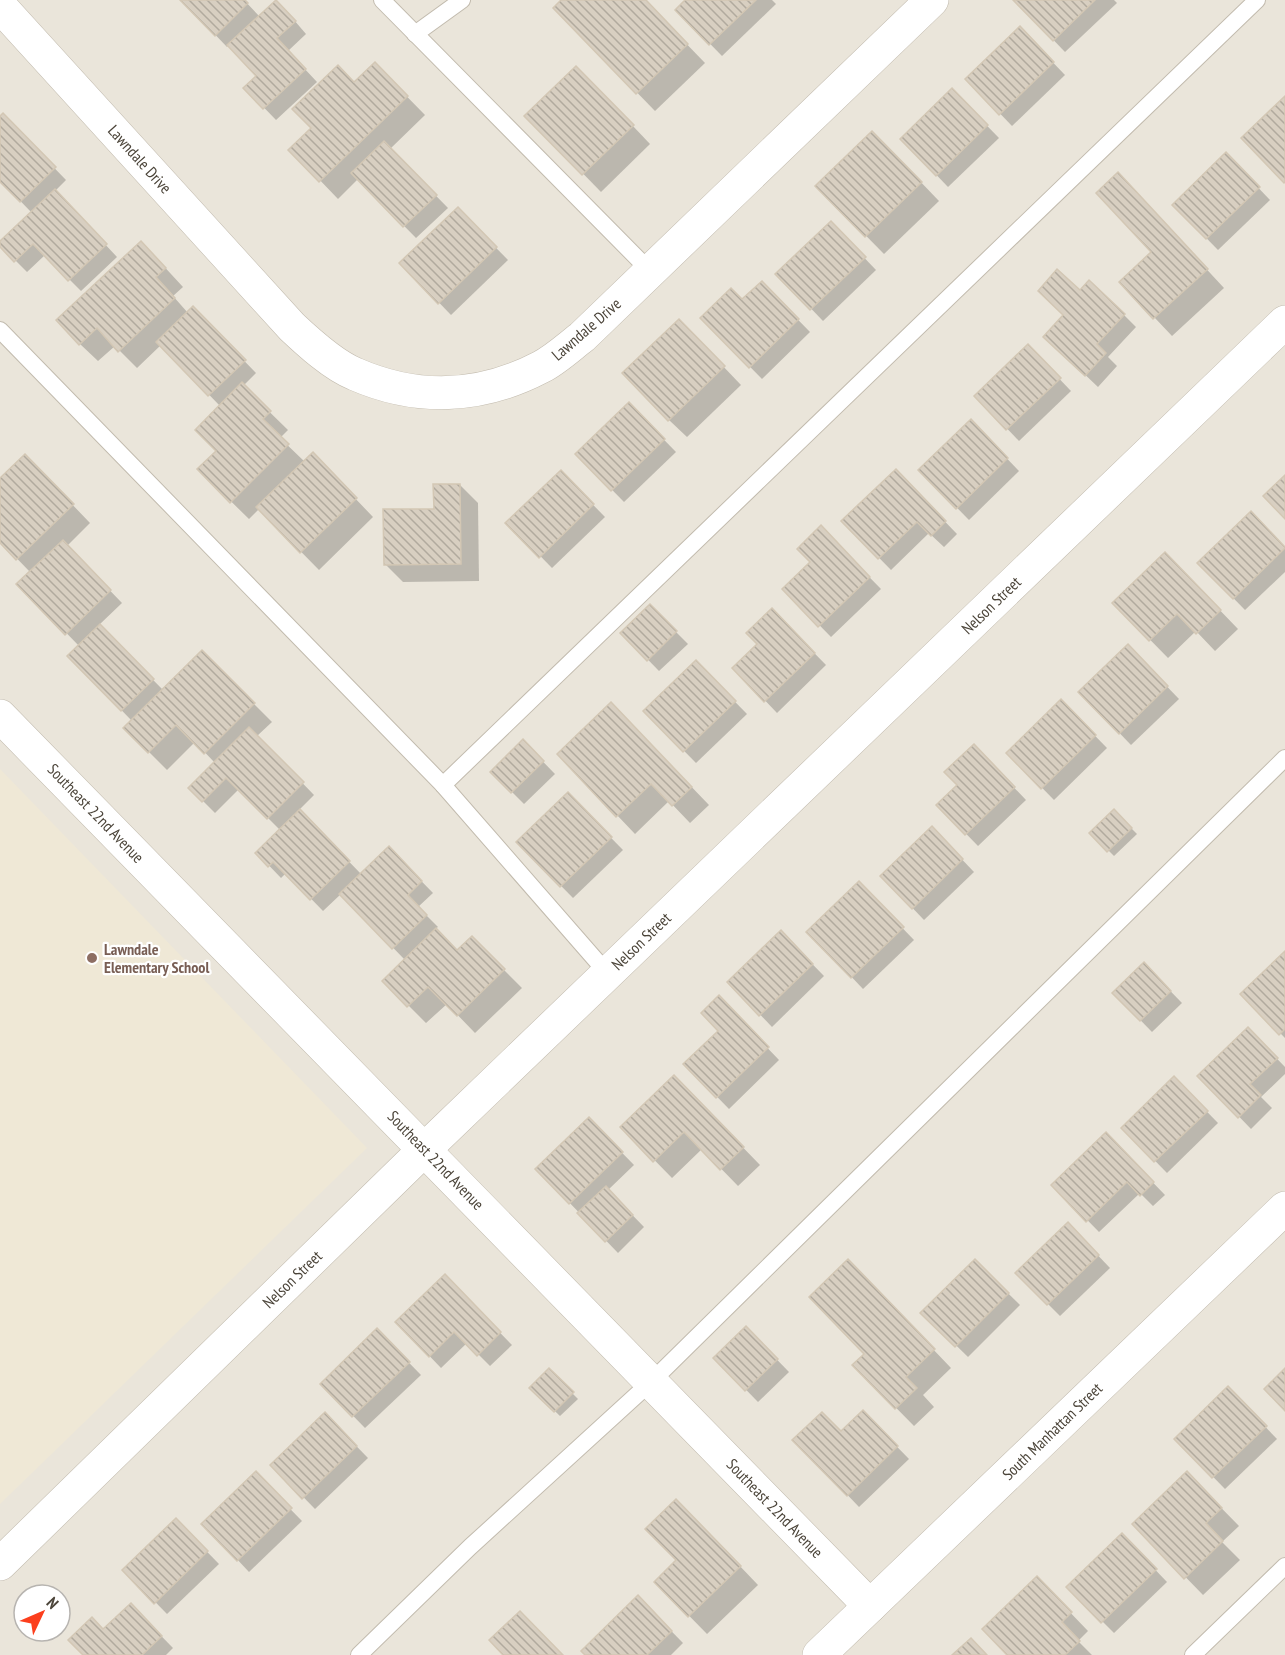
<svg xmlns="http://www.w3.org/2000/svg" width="1285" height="1655" viewBox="0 0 1285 1655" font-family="'PT Sans Narrow',sans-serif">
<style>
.residential{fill:#eae5da;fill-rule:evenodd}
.education{fill:#efe8d6}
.shadow{fill:#0003}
.building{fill:url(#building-back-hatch);stroke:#d3c7b4;stroke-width:1.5}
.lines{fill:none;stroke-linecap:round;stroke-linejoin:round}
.service-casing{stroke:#c2bbae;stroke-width:18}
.minor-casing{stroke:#c2bbae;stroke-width:34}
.tertiary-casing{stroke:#c2bbae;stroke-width:34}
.service{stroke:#fff;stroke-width:16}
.minor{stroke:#fff;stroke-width:33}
.tertiary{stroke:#fff;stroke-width:33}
.education-dot{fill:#8d6e63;stroke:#fff;stroke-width:2}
.labels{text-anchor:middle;stroke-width:4.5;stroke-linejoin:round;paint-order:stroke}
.street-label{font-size:16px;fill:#4b4439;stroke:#fff}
.education-label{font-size:16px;font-weight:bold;fill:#785e54;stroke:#fff;text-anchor:start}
</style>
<defs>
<pattern id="building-back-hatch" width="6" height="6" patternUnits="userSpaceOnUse" patternTransform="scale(1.5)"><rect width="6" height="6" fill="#d8cfc1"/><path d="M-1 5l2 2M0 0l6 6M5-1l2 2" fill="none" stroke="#b1aa9e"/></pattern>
</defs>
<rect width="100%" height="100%" fill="#f6f3ec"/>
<path class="residential" d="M0,0h1285v1655h-1285zM24,1595h36v36h-36z"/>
<path class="education" d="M0,769l367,379 -367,356z"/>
<g class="shadow">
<path d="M182,0h62l16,17 28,-4 18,21 -18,17 29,31 -41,38 -31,-32 13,-12 -29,-31 -2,2z"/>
<path d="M563,0h81l61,63 -50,48 -100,-103z"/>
<path d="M688,0h84l4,4 -54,52 -45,-46z"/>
<path d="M1015,0h99l3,3 -52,49z"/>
<path d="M1020,28l45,47 -53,51 -45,-47z"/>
<path d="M375,64l50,51 -35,34 58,59 -32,30 -58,-59 -20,20 -47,-49z"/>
<path d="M594,85l56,59 -49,48 -74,-76z"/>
<path d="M952,90l47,48 -51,49 -46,-48z"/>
<path d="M3,115l63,65 -11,11 62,66 -36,34 -36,-36 -18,17 -27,-27v-2l32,-30 -32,-33v-62z"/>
<path d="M890,150l49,51 -55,53 -67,-68z"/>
<path d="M1226,154l44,46 -52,50 -44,-45z"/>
<path d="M1135,192l89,96 -52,48 -51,-54 33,-30z"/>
<path d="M458,209l50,51 -57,55 -50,-52z"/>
<path d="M831,223l45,47 -53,51 -45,-47z"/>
<path d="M159,261l24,26 -10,9 15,17 5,-5 63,65 -13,13 45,44 -8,8 25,24 25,10 43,45 -54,53 -60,-61 -10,10 -50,-49 19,-19 2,-45 -59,-61 -24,23 -22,-22 -17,15 -18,-17z"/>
<path d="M762,283l48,49 -48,47 -60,-61 40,-17z"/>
<path d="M1080,292l44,23 12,12 -28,30 9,9 -19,21 -41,-39 8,-33z"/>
<path d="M697,339l44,46 -54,52 -18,-17z"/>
<path d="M1028,346l43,45 -52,50 -43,-45z"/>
<path d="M629,404l47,48 -52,50 -47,-48z"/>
<path d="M971,421l48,50 -50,49 -49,-50z"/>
<path d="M896,471l61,63 -13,13 -15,-14 -38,37 -48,-49z"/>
<path d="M561,472l44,45 -53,51 -44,-45z"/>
<path d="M43,474l47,49 -23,23 55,57 -23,22 64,65 39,-38 70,70 -15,14 57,59 -15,15 63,65 27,-27 44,45 -15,14 20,20 -3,2 23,23 14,-14 50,50 -47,45 -28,-29 -21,19 -42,-42 21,-21 -64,-66 -18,17 -37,-38 -5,5 -24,-25 23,-23 -41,-41 -24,24 -25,-25 25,-25 -20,-21 -28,28 -42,-42 7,-7 -63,-65 10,-10 -60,-62 12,-11 -31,-32v-61z"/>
<path d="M460,485l18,18 1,78 -76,1 -18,-18z"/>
<path d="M1251,513l34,35v24l-40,38 -46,-47z"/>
<path d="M821,528l60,61 -50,48 -47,-48 28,-27z"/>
<path d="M1183,572l55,57 -23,22 -19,-20 -28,27 -54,-55z"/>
<path d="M650,606l38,38 -29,27 -37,-38z"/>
<path d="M772,610l54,55 -49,48 -43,-45 25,-24z"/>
<path d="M1128,646l51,53 -48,46 -50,-52z"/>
<path d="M696,662l51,52 -51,49 -51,-52z"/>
<path d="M1061,701l46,47 -53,52 -46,-47z"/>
<path d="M629,722l80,83 -19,18 -21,-22 -34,33 -76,-80z"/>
<path d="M523,741l32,33 -31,30 -32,-32z"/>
<path d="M974,746l52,54 -48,46 -40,-41 21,-20z"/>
<path d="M568,794l55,56 -50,48 -55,-56z"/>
<path d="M1114,811l23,23 -23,22 -23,-23z"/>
<path d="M932,828l42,44 -50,48 -42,-44z"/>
<path d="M859,883l55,57 -51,49 -54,-57z"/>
<path d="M781,932l43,44 -52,51 -43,-45z"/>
<path d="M1285,953v85l-43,-44z"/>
<path d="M1144,964l38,39 -30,29 -38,-39z"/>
<path d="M719,997l60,63 -50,49 -44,-45 35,-33z"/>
<path d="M1248,1029l37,38v7l-24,23 11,11 -21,21 -51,-53z"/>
<path d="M1174,1078l44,45 -51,50 -44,-45z"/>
<path d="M692,1095l68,70 -22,21 -36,-37 -30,29 -50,-51z"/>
<path d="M589,1119l45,46 -26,25 36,37 -26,26 -81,-84z"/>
<path d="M1106,1134l59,61 -12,11 -13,-13 -41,39 -46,-47z"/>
<path d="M1068,1224l42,44 -50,48 -43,-43z"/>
<path d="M975,1261l45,44 -52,52 -45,-44z"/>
<path d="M445,1276l67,69 -22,21 -23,-23 -26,25 -44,-46z"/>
<path d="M866,1279l85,89 -28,27 11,12 -20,19 -60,-61 12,-11z"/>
<path d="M746,1328l43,44 -31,30 -43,-44z"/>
<path d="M377,1330l44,45 -56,53 -43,-44z"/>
<path d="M549,1370l29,29 -18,17 -29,-28z"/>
<path d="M1228,1388l49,51 -52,50 -49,-50z"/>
<path d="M863,1412l46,47 -50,48 -64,-67 46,-7z"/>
<path d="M325,1414l43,44 -53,51 -43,-44z"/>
<path d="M1187,1473l52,53 -17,16 18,18 -37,35 -69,-71z"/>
<path d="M256,1474l46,47 -53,51 -45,-48z"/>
<path d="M694,1518l64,67 -51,49 -51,-52 22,-22z"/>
<path d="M176,1520l43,44 -52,50 -43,-44z"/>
<path d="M1122,1535l45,47 -53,51 -46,-46z"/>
<path d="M1037,1578l51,53 -10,10 14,14h-83z"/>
<path d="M638,1597l45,46 -12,12h-84z"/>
<path d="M131,1605l42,43 -7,7h-81z"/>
</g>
<g class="building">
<path d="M180,0h65l3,3 -33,33z"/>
<path d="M276,0l20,21 -19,17 29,31 -43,40 -20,-21 13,-12 -29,-31z"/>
<path d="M561,0h85l42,44 -52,50 -83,-86z"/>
<path d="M685,0h71l-47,45 -34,-35z"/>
<path d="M1013,0h82l-42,41z"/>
<path d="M1020,26l34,36 -55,53 -34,-36z"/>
<path d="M375,62l33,34 -89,86 -31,-32 23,-22 -19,-19 46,-44 16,17z"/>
<path d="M576,66l58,59 -52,50 -58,-59z"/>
<path d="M952,88l36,37 -52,51 -36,-37z"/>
<path d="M1285,96v86l-1,1 -43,-45z"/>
<path d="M3,113l53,54 -36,35 -20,-20v-66z"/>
<path d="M872,131l50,51 -57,55 -50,-51z"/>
<path d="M384,141l53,54 -34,32 -52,-54z"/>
<path d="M1226,152l34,35 -54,52 -34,-34z"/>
<path d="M1118,172l90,97 -55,50 -34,-37 32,-30 -55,-59z"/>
<path d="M55,189l52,55 -39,37 -35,-37 -19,18 -14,-15v-6z"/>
<path d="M458,207l39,40 -59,57 -39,-41z"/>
<path d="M831,221l35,36 -56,53 -35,-36z"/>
<path d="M141,241l25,27 -10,9 19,21 -57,54 -21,-24 -18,17 -23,-25z"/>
<path d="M1057,269l23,21 9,-10 36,34 -28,30 9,9 -21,23 -42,-39 20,-22 -25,-24z"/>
<path d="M762,281l37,38 -50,49 -49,-50 31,-30 11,11z"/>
<path d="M193,306l53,54 -38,36 -52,-54z"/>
<path d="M679,319l46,47 -57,55 -46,-48z"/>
<path d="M1028,344l33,34 -55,52 -32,-34z"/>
<path d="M242,382l29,29 -8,8 26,25 -59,59 -33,-34 19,-18 -21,-21z"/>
<path d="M629,402l36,37 -54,52 -36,-37z"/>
<path d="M971,419l37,39 -52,51 -38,-39z"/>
<path d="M313,452l44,46 -57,55 -44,-46z"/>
<path d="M25,454l49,50 -58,56 -16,-17v-65z"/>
<path d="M896,469l50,52 -15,15 -14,-14 -39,37 -37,-38z"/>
<path d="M561,470l33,34 -55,54 -34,-35z"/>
<path d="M1285,475v44l-22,-23z"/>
<path d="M433,484h27l1,80 -77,1 -1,-56h51z"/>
<path d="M1251,511l34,36v1l-52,51 -36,-36z"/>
<path d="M821,525l49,52 -52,50 -36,-38 28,-27 -13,-13z"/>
<path d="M63,540l48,50 -46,45 -49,-51z"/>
<path d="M1165,552l56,58 -25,24 -19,-20 -28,27 -37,-38z"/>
<path d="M650,604l27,27 -30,30 -27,-28z"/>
<path d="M772,608l43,45 -51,49 -32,-34 25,-24 -11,-11z"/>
<path d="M100,624l54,55 -33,32 -54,-55z"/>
<path d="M1128,644l40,42 -49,48 -41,-42z"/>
<path d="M202,650l53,53 -51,51 -28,-29 -28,28 -25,-25z"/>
<path d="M696,660l40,41 -53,51 -40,-41z"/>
<path d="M1061,699l35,36 -55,54 -35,-36z"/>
<path d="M611,702l81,85 -20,19 -21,-22 -35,33 -59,-63z"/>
<path d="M249,727l55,55 -37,37 -41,-41 -24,24 -14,-14z"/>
<path d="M523,739l21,22 -33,32 -21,-21z"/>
<path d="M974,744l41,43 -50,48 -29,-30 21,-20 -13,-13z"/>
<path d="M568,792l44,45 -52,50 -44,-45z"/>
<path d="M300,809l50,52 -40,39 -37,-38 -5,5 -13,-14z"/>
<path d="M1114,809l18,19 -25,24 -18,-19z"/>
<path d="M932,826l31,33 -51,50 -32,-33z"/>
<path d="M389,846l33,35 -14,14 19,20 -35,34 -53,-55z"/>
<path d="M859,881l45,46 -53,51 -45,-46z"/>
<path d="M436,928l21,22 15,-14 33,33 -48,47 -29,-29 -21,20 -25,-26z"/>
<path d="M781,930l32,34 -54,52 -32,-34z"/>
<path d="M1285,951v78l-6,6 -39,-41z"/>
<path d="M1144,962l27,29 -31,30 -28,-28z"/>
<path d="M719,995l50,52 -53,51 -33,-34 35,-33 -17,-18z"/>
<path d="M1248,1027l30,31 -28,26 11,11 -23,23 -41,-42z"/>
<path d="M674,1075l70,72 -24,23 -36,-38 -31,30 -33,-35z"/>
<path d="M1174,1076l34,35 -54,51 -33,-34z"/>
<path d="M589,1117l34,35 -54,52 -34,-35z"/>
<path d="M1106,1132l48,50 -14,14 -13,-14 -41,40 -35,-37z"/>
<path d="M606,1186l27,29 -28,27 -28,-29z"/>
<path d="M1068,1222l31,33 -52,50 -32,-32z"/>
<path d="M848,1259l87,90 -29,28 11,11 -22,21 -43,-44 12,-11 -55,-57z"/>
<path d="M975,1259l34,34 -54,54 -35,-34z"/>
<path d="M445,1274l56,58 -24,24 -23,-24 -25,25 -34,-35z"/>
<path d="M746,1326l32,33 -33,32 -32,-33z"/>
<path d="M377,1328l33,34 -58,55 -32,-33z"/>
<path d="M549,1368l25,24 -20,20 -25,-24z"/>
<path d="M1285,1368v43l-21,-22z"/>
<path d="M1228,1386l39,40 -55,52 -38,-39z"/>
<path d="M863,1410l35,36 -51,50 -55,-56 30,-28 19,19z"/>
<path d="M325,1412l32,34 -55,53 -32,-34z"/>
<path d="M256,1471l36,37 -55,53 -36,-37z"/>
<path d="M1187,1471l35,37 -16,15 17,18 -39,38 -52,-55z"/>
<path d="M676,1499l65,67 -53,51 -34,-35 22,-22 -31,-31z"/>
<path d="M176,1518l32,33 -54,53 -32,-34z"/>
<path d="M1122,1533l35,36 -56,54 -35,-36z"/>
<path d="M1037,1576l35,36 -10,10 18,19 -15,14h-58l-25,-26z"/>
<path d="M638,1595l34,36 -25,24h-62l-4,-4z"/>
<path d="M131,1603l31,33 -20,19h-59l-15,-15 24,-23 11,12z"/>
<path d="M520,1611l43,44h-60l-14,-15z"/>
<path d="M971,1638l16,17h-35z"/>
</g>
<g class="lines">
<defs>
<g id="service">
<path d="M382,0l268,271"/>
<path d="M415,34l47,-34"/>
<path d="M0,330l443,455 165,189"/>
<path d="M443,785l814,-785"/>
<path d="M359,1655l111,-108 182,-166 633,-623"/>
<path d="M1193,1655l92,-89"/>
</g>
<g id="minor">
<path d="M0,6l292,321c17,16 41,38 63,47 62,27 125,25 186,-7 14,-7 28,-20 41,-30l350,-337"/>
<path d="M0,716l870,890"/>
<path d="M819,1655l466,-447"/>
</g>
<path id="tertiary" d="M0,1564l425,-415 860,-827"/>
</defs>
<use href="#service" class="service-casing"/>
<use href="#minor" class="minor-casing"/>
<use href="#tertiary" class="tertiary-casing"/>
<use href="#service" class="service"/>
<use href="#minor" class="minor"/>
<use href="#tertiary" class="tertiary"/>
</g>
<circle class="education-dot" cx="92" cy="958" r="6"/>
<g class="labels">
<g class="street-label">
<text transform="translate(140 159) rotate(48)" y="6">Lawndale Drive</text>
<text transform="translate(586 329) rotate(-41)" y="6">Lawndale Drive</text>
<text transform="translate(991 605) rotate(-44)" y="6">Nelson Street</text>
<text transform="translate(96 813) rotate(46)" y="6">Southeast 22nd Avenue</text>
<text transform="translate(641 941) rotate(-44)" y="6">Nelson Street</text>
<text transform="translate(436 1160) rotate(46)" y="6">Southeast 22nd Avenue</text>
<text transform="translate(292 1279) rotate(-44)" y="6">Nelson Street</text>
<text transform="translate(1052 1431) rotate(-44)" y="6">South Manhattan Street</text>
<text transform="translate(775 1508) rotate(46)" y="6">Southeast 22nd Avenue</text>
</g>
<g class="education-label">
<text x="104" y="955">Lawndale<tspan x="104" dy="18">Elementary School</tspan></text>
</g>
</g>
<g transform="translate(42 1613) rotate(46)"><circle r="28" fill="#ffffff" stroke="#b7b4b0" stroke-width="1.5"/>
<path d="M0-4.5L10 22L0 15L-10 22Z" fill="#fc3f1d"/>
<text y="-9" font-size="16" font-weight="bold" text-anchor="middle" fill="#4b4439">N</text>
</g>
</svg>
